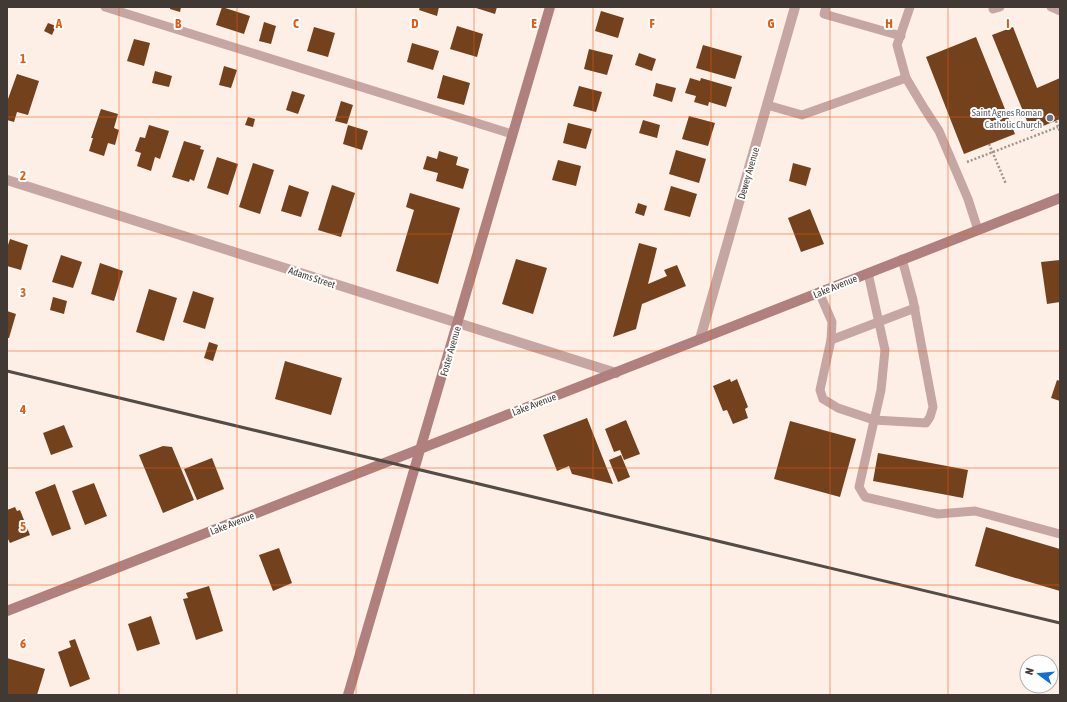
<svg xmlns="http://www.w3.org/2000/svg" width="1067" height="702" viewBox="0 0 1067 702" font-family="'Asap Condensed',sans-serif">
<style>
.building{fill:#74411d}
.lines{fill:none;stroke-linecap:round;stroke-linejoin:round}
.path{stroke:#a0958e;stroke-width:2.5;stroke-dasharray:2 2;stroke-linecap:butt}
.lane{stroke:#c6a6a3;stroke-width:9}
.street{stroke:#c6a6a3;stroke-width:10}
.secondary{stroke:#af807d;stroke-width:10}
.rail{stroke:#534b46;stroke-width:3}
.grid{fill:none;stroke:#e8590c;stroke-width:1;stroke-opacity:0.55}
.worship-dot{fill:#6b7280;stroke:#fff;stroke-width:1.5}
.labels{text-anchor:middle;stroke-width:4;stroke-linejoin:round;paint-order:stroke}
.worship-label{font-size:10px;fill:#5b616d;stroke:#fff;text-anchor:end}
.street-label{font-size:10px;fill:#403934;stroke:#fff}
.grid-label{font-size:13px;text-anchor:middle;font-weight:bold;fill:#e8590c;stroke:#fff;stroke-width:4;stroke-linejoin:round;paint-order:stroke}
</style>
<rect width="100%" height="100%" fill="#fdefe6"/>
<g class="building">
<path d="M170,7h11l-1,5 -10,-3z"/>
<path d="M222,7l28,9 -6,18 -28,-9z"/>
<path d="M420,7h19l-2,9 -18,-6z"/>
<path d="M473,7h24l-2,7z"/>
<path d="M601,11l23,7 -6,20 -23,-7z"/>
<path d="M264,22l12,4 -5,18 -12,-3z"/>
<path d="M48,23l8,3 -4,9 -8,-4z"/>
<path d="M457,26l26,8 -6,23 -27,-8z"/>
<path d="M314,27l21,6 -7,24 -21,-6z"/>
<path d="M1013,27l24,61 23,-10v41l-29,12 -39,-96z"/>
<path d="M976,37l39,97 -51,20 -38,-97z"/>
<path d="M134,39l16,4 -6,23 -17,-5z"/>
<path d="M412,43l27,8 -6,19 -26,-8z"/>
<path d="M703,45l39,11 -7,23 -39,-11z"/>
<path d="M589,49l24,6 -6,20 -23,-6z"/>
<path d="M639,53l17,6 -4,12 -17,-6z"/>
<path d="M224,66l13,4 -6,18 -12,-3z"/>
<path d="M155,71l17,5 -3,11 -17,-4z"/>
<path d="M17,74l22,7 -11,34 -11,-3 -3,10 -7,-2v-22l1,1z"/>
<path d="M443,75l27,8 -6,22 -27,-7z"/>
<path d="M690,78l10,3 1,-3 31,9 -6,20 -17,-5 -1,4 -14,-4 2,-6 -11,-3z"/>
<path d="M656,83l20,5 -4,14 -19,-6z"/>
<path d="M579,86l23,6 -6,20 -23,-6z"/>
<path d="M292,91l13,4 -7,19 -12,-4z"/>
<path d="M341,101l12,4 -6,19 -12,-3z"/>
<path d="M101,109l17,5 -4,14 5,2 -4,15 -7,-2 -4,13 -15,-5 4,-13h-2z"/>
<path d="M689,116l26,7 -7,23 -26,-7z"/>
<path d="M248,117l7,2 -2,8 -8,-2z"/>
<path d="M643,120l17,5 -3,13 -18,-5z"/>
<path d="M568,123l24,6 -6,20 -23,-6z"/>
<path d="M149,125l20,6 -9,28 -5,-2 -4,14 -14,-5 4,-13 -6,-2 5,-14 5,1z"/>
<path d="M348,125l20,6 -6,19 -19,-6z"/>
<path d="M184,141l17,5 -1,3 4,1 -10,31 -4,-2 -1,3 -17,-5z"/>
<path d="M676,150l30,9 -7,24 -30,-9z"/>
<path d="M439,151l19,6 -2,8 13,4 -6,20 -27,-8 2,-8 -15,-4 4,-13 10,3z"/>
<path d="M217,157l21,7 -10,31 -21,-7z"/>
<path d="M558,160l23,6 -5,20 -24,-6z"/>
<path d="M253,163l21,7 -14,44 -21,-7z"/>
<path d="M793,163l18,5 -5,18 -17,-5z"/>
<path d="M289,185l20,7 -8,25 -20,-6z"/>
<path d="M332,185l23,8 -14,44 -23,-7z"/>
<path d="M671,186l26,8 -7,23 -26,-7z"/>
<path d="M410,193l50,15 -22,76 -42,-13 18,-61 -8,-3z"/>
<path d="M638,203l9,3 -3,10 -9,-3z"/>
<path d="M810,209l14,35 -23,8 -13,-34z"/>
<path d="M10,239l18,6 -7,25 -14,-4v-18z"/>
<path d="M639,243l18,5 -9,36 19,-8 -3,-6 13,-5 9,21 -44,18 -6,25 -23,8z"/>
<path d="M61,255l21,7 -9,26 -21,-6z"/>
<path d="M516,259l31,9 -14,46 -31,-10z"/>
<path d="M1060,260v42l-13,2 -6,-42z"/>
<path d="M100,263l23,8 -9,30 -23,-7z"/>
<path d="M149,289l28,9 -13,43 -28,-9z"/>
<path d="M193,291l21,7 -9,31 -22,-7z"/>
<path d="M53,297l14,4 -3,13 -14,-4z"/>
<path d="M7,311l9,3 -7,24h-2z"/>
<path d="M209,342l9,3 -5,16 -9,-3z"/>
<path d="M285,361l57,17 -11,37 -56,-16z"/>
<path d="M730,379l1,3 6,-3 11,28 -3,2 3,9 -15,6 -6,-14 -4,1 -10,-25z"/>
<path d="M1057,380l3,1v20l-9,-3z"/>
<path d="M587,418l26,66 -41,-10 -3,-8 -12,5 -14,-36z"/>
<path d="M626,420l14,34 -16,6 -4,-10 -6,2 -9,-23z"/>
<path d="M790,421l66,18 -16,58 -66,-18z"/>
<path d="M64,425l9,22 -22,8 -8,-22z"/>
<path d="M163,446l9,1 22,53 -31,13 -24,-58z"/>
<path d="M878,453l90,17 -5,28 -90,-17z"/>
<path d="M621,455l9,22 -12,5 -9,-22z"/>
<path d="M212,458l12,31 -27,11 -13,-31z"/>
<path d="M94,483l13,33 -22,9 -13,-34z"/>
<path d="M55,484l16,45 -19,7 -17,-44z"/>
<path d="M15,507l2,4 3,-1 10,25 -20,8 -3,-6v-27z"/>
<path d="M986,527l74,22v42l-85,-25z"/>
<path d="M279,548l13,35 -19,8 -14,-36z"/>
<path d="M209,586l14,45 -27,9 -13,-41 5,-1 -2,-5z"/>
<path d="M151,616l9,28 -23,7 -9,-27z"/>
<path d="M75,639l15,40 -20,8 -12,-35 13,-5 -2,-6z"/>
<path d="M7,658l38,11 -8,26h-30z"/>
</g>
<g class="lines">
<g class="path">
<path d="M1056,121l4,11"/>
<path d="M989,144l17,40"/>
<path d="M967,162l91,-35"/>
</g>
<g class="lane">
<path d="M105,7l407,127"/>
<path d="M826,7l-2,7 77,22"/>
<path d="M910,7l-13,38 9,33 18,30 15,23 29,68 10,31"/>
<path d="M1051,7l9,4"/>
<path d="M993,9l7,-2"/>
<path d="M767,105l35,10 104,-37"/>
<path d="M868,273l17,77 -4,40 -22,97 6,10 73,17 37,-3 85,23"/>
<path d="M819,292l13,30 -1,18 -11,50 3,9 15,9 36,12 52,3 4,-6 3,-10 -20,-107 -11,-41"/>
<path d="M831,340l84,-32"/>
</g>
<g class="street">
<path d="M7,180l609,193"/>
<path d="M700,339l95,-332"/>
</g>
<g class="secondary">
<path d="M7,611l1053,-413"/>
<path d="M348,695l202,-688"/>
</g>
<path class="rail" d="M7,371l1053,252"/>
</g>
<path class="grid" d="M119,7v688M237,7v688M356,7v688M474,7v688M593,7v688M711,7v688M830,7v688M948,7v688M7,117h1053M7,234h1053M7,351h1053M7,468h1053M7,585h1053"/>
<circle class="worship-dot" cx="1050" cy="118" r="4"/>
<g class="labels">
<g class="worship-label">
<text x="1042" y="116">Saint Agnes Roman<tspan x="1042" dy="12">Catholic Church</tspan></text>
</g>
<g class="street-label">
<text transform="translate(748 173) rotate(-74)" y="4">Dewey Avenue</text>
<text transform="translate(312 277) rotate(18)" y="4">Adams Street</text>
<text transform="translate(835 286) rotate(-22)" y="4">Lake Avenue</text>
<text transform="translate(450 351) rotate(-74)" y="4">Foster Avenue</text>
<text transform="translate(534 404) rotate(-21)" y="4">Lake Avenue</text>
<text transform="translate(232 523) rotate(-21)" y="4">Lake Avenue</text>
</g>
</g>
<g class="grid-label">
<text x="59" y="28">A</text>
<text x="178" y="28">B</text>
<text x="296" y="28">C</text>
<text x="415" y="28">D</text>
<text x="534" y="28">E</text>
<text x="652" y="28">F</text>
<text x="771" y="28">G</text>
<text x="889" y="28">H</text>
<text x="1008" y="28">I</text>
<text x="23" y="63">1</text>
<text x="23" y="180">2</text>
<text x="23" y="297">3</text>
<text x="23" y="414">4</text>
<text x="23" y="531">5</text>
<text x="23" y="648">6</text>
</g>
<rect width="1067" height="702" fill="none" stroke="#403934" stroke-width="16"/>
<g transform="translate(1039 674) rotate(286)"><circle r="19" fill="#ffffff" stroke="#b3b0ae"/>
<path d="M0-3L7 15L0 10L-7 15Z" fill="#1070d9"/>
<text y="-6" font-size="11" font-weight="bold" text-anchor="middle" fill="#403934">N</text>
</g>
</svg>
